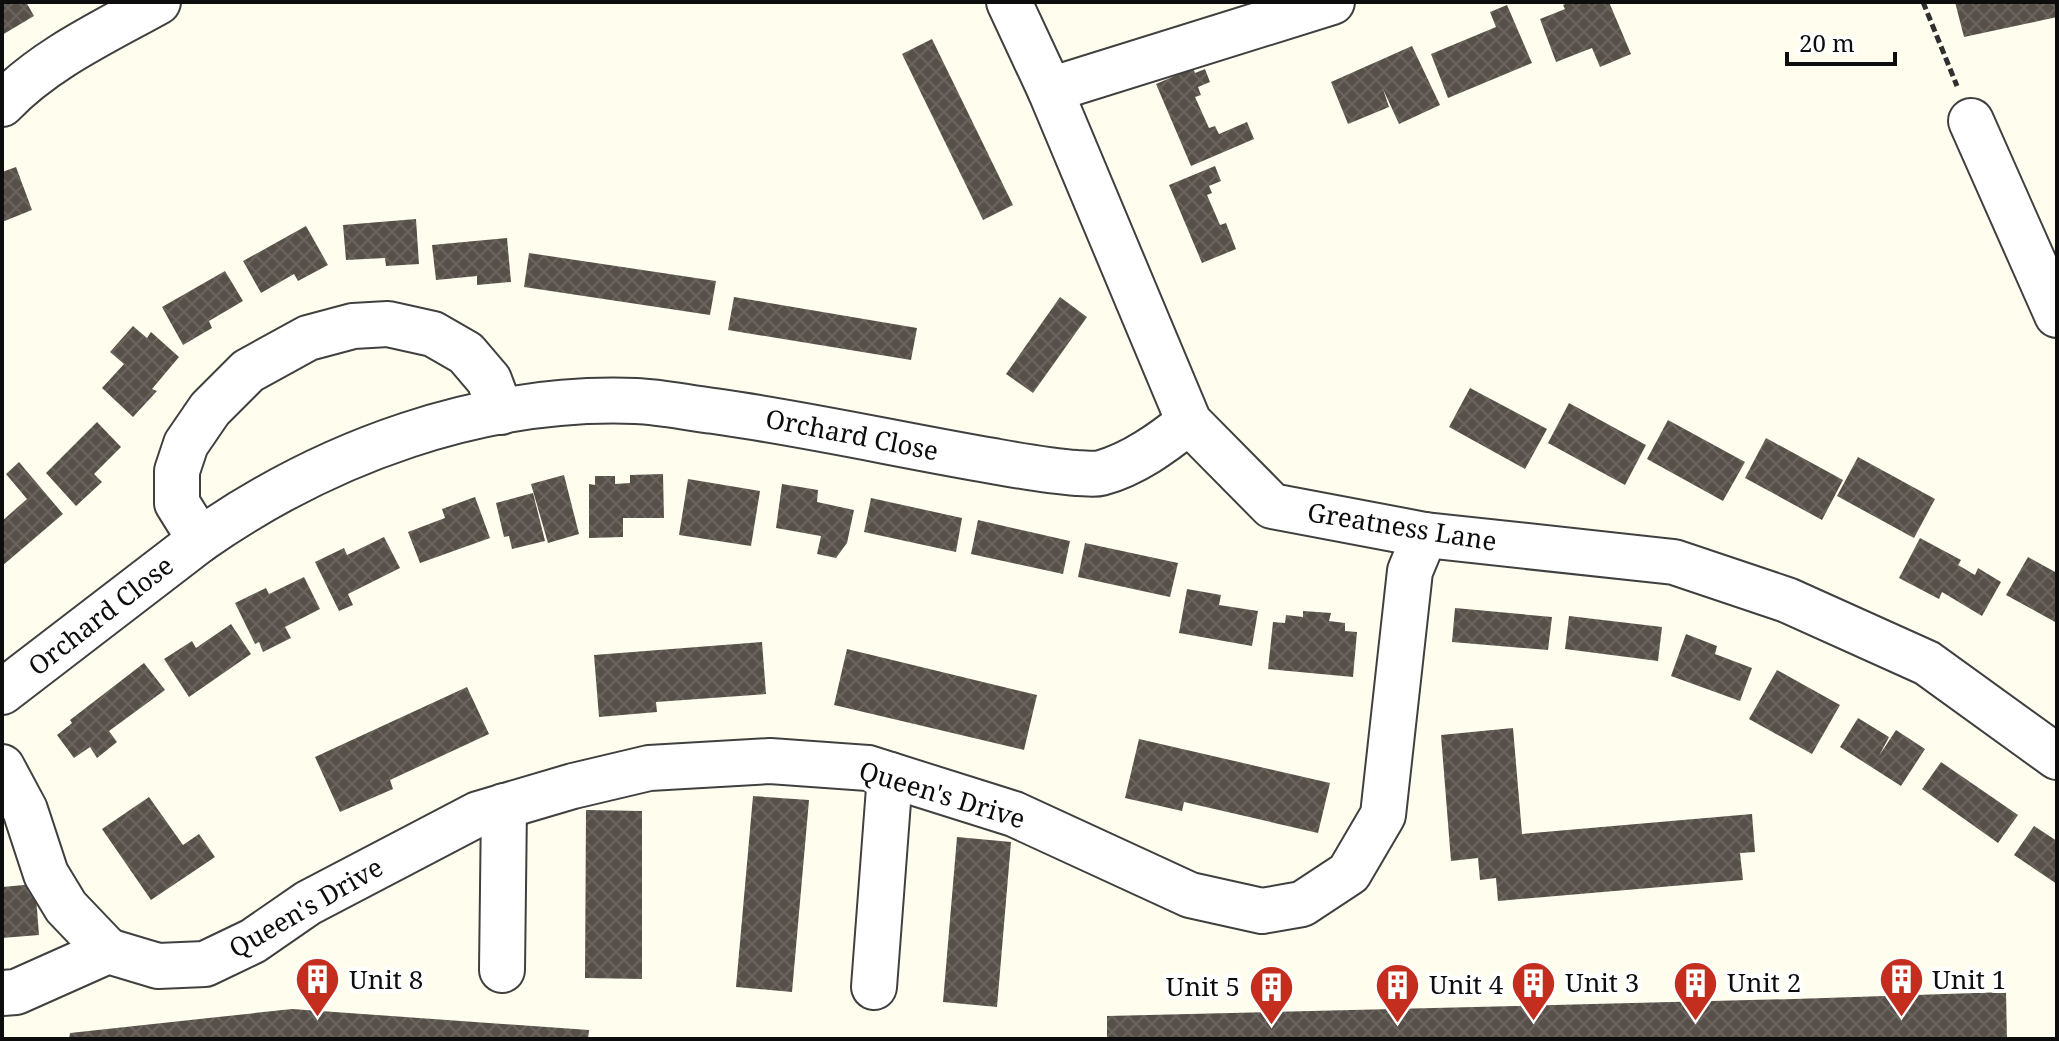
<svg xmlns="http://www.w3.org/2000/svg" width="2059" height="1041" viewBox="0 0 2059 1041" font-family="'Noto Serif',serif">
<style>
.building{fill:url(#building-cross-hatch)}
.lines{fill:none;stroke-linecap:round;stroke-linejoin:round}
.minor-casing{stroke:#404040;stroke-width:48}
.path{stroke:#2f2f2f;stroke-width:5;stroke-dasharray:8 4;stroke-linecap:butt}
.minor{stroke:#fff;stroke-width:44}
.labels{text-anchor:middle;stroke-width:8;stroke-linejoin:round;paint-order:stroke}
.street-label{font-size:26px;fill:#0d0d0d;stroke:#fff}
.poi-label{font-size:26px;fill:#0d0d0d;stroke:#fff;text-anchor:start}
</style>
<defs>
<pattern id="building-cross-hatch" width="8" height="8" patternUnits="userSpaceOnUse" patternTransform="scale(2)"><rect width="8" height="8" fill="#575049"/><path d="M0 0l8 8M0 8l8-8" fill="none" stroke="#6a645f"/></pattern>
</defs>
<rect width="100%" height="100%" fill="#fffeee"/>
<g class="building">
<path d="M2,2h24l8,14 -32,19z"/>
<path d="M1569,2h40l22,52 -31,13 -8,-19 -36,14 -16,-43 25,-10 -2,-4z"/>
<path d="M1955,2h102v15l-93,20z"/>
<path d="M1507,5l25,58 -84,35 -17,-44 65,-27 -6,-15z"/>
<path d="M932,39l81,166 -30,15 -81,-166z"/>
<path d="M1412,46l28,59 -41,19 -16,-35 6,18 -41,17 -17,-42z"/>
<path d="M1193,68l2,5 10,-4 5,13 -12,5 3,8 -6,2 14,31 6,-2 4,8 28,-12 7,17 -63,27 -35,-82z"/>
<path d="M1215,166l6,15 -12,5 3,7 -5,2 13,30 6,-2 10,26 -34,14 -33,-78z"/>
<path d="M16,167l16,43 -30,12v-50z"/>
<path d="M416,219l3,45 -33,2 -1,-8 -39,2 -3,-35z"/>
<path d="M306,226l22,39 -30,16 -4,-7 -33,19 -18,-32z"/>
<path d="M507,238l4,44 -34,3v-9l-41,4 -4,-35z"/>
<path d="M529,253l187,28 -6,34 -186,-28z"/>
<path d="M225,271l18,30 -34,20 3,7 -29,17 -21,-38z"/>
<path d="M734,297l183,31 -6,32 -183,-30z"/>
<path d="M1060,297l27,20 -54,76 -27,-19z"/>
<path d="M133,326l14,12 4,-6 28,25 -27,32 5,2 -24,26 -31,-29 22,-24 -14,-12z"/>
<path d="M1470,388l77,41 -22,40 -76,-42z"/>
<path d="M1569,403l77,42 -21,40 -77,-42z"/>
<path d="M1668,420l77,42 -22,39 -76,-42z"/>
<path d="M97,422l24,25 -27,27 8,8 -26,24 -30,-33z"/>
<path d="M1766,438l77,42 -21,40 -77,-42z"/>
<path d="M1858,457l77,42 -21,39 -77,-42z"/>
<path d="M19,462l44,52 -61,52v-45l25,-22 -21,-25z"/>
<path d="M663,474l1,44h-41v19l-34,1v-54l6,1v-9h20v8l15,-1v-8z"/>
<path d="M564,475l15,59 -31,9 -17,-59z"/>
<path d="M688,479l72,12 -9,55 -72,-11z"/>
<path d="M782,484l36,6 -1,12 37,8 -7,33 -11,15 -19,-4 4,-18 -45,-8z"/>
<path d="M533,493l12,48 -33,8 -3,-13 -5,1 -8,-34z"/>
<path d="M475,497l15,41 -70,25 -12,-31 37,-14 -3,-9z"/>
<path d="M871,498l91,20 -6,34 -92,-20z"/>
<path d="M978,520l92,21 -7,33 -92,-20z"/>
<path d="M384,537l16,31 -52,26 5,11 -14,6 -24,-49 29,-14 3,7z"/>
<path d="M1920,538l41,22 -3,5 17,10 3,-7 23,14 -19,34 -40,-24 -3,7 -40,-21z"/>
<path d="M1085,543l93,20 -8,34 -92,-20z"/>
<path d="M2028,557l29,16v50l-51,-28z"/>
<path d="M304,577l16,32 -35,18 6,11 -28,14 -4,-10 -4,2 -20,-41 31,-15 3,6z"/>
<path d="M1187,589l34,6 -2,10 39,6 -6,35 -73,-13z"/>
<path d="M1455,608l97,9 -4,33 -96,-8z"/>
<path d="M1303,611l28,2 -2,8 16,2v8l12,1 -4,45 -85,-8 5,-47 12,1 1,-8 17,2z"/>
<path d="M1569,616l93,11 -4,34 -93,-12z"/>
<path d="M231,624l20,30 -62,43 -25,-38 28,-18 4,7z"/>
<path d="M1686,634l31,12 -2,8 37,14 -12,33 -69,-25z"/>
<path d="M762,642l4,52 -110,8 1,10 -58,5 -5,-62z"/>
<path d="M847,649l190,46 -13,55 -190,-45z"/>
<path d="M144,663l21,27 -56,41 8,11 -20,16 -7,-11 -16,11 -17,-23 15,-12 -2,-3z"/>
<path d="M1777,670l63,35 -28,49 -63,-35z"/>
<path d="M467,687l22,47 -99,46 3,9 -53,23 -25,-55z"/>
<path d="M1858,718l31,19 -10,19 17,-26 29,19 -24,37 -61,-39z"/>
<path d="M1513,728l9,106 230,-20 3,38 -15,1 3,27 -245,21 -2,-23 -16,2 -2,-22 -27,3 -10,-126z"/>
<path d="M1139,739l191,44 -12,50 -134,-31 -2,9 -57,-13z"/>
<path d="M1941,762l77,53 -20,28 -76,-54z"/>
<path d="M753,796l56,4 -17,192 -56,-5z"/>
<path d="M149,797l34,48 16,-11 16,23 -64,43 -49,-71z"/>
<path d="M586,810l56,1v168l-57,-1z"/>
<path d="M2034,826l23,15v43l-43,-29z"/>
<path d="M957,837l54,5 -14,165 -54,-5z"/>
<path d="M35,884l4,51 -37,3v-51z"/>
<path d="M2006,992l1,47h-900v-23l687,-17z"/>
<path d="M292,1009l297,21 -1,9h-519l1,-6z"/>
</g>
<g class="lines">
<defs>
<g id="minor">
<path d="M1009,2l41,88 139,332 83,84 153,29 249,27 113,38 140,63 130,94"/>
<path d="M1050,90l282,-88"/>
<path d="M2,104c43,-45 102,-72 156,-102"/>
<path d="M1971,121l86,194"/>
<path d="M200,540l-23,-37v-32l9,-27 24,-35 38,-38 60,-33 45,-12 35,-2 45,10 33,19 23,27 12,32"/>
<path d="M2,692l198,-152c126,-88 281,-145 436,-139 26,1 52,7 78,10 93,13 186,34 279,50 28,5 55,10 84,12 7,0 16,2 24,0 33,-9 61,-30 88,-51"/>
<path d="M2,767l23,43 21,64 20,33 42,44"/>
<path d="M502,970l2,-164"/>
<path d="M874,987l16,-212"/>
<path d="M2,993l14,-1 92,-41 50,15 47,-2 48,-23 55,-38 170,-89 95,-28 76,-18 121,-7 98,7 146,46 176,81 72,16 40,-7 47,-31 34,-58 27,-244 15,-36"/>
</g>
</defs>
<use href="#minor" class="minor-casing"/>
<path class="path" d="M1923,2l34,84"/>
<use href="#minor" class="minor"/>
</g>
<defs>
<symbol id="building-pin" viewBox="-11 -11 22 30"><path d="M0 17L-7.5 6A9.5 9.5 0 1 1 7.5 6Z" fill="#c42e1e" stroke="#fff"/><path d="M-4-6H4V6H1V3H-1V6H-4ZM-2.5-4.3h1.7v1.8h-1.7ZM.8-4.3h1.7v1.8H.8ZM-2.5-1h1.7V.8h-1.7ZM.8-1h1.7V.8H.8Z" fill="#fff"/></symbol>
</defs>
<g fill-rule="evenodd">
<use href="#building-pin" x="292" y="954" width="51" height="69"/>
<use href="#building-pin" x="1876" y="954" width="51" height="69"/>
<use href="#building-pin" x="1508" y="958" width="51" height="69"/>
<use href="#building-pin" x="1670" y="958" width="51" height="69"/>
<use href="#building-pin" x="1372" y="960" width="51" height="69"/>
<use href="#building-pin" x="1246" y="962" width="51" height="69"/>
</g>
<g class="labels">
<g class="street-label">
<text transform="translate(852 435) rotate(11)" y="9">Orchard Close</text>
<text transform="translate(1402 527) rotate(9)" y="9">Greatness Lane</text>
<text transform="translate(101 616) rotate(-38)" y="9">Orchard Close</text>
<text transform="translate(942 795) rotate(17)" y="9">Queen's Drive</text>
<text transform="translate(306 908) rotate(-30)" y="9">Queen's Drive</text>
</g>
<g class="poi-label">
<text x="349" y="989">Unit 8</text>
<text x="1932" y="989">Unit 1</text>
<text x="1565" y="992">Unit 3</text>
<text x="1727" y="992">Unit 2</text>
<text x="1429" y="994">Unit 4</text>
<text x="1240" y="996" text-anchor="end">Unit 5</text>
</g>
</g>
<rect width="2059" height="1041" fill="none" stroke="#0d0d0d" stroke-width="8"/>
<path d="M1787 52v12h108v-12" fill="none" stroke="#0d0d0d" stroke-width="4"/>
<text x="1799" y="52" font-size="24" fill="#0d0d0d" stroke="#ffffff" stroke-width="6" paint-order="stroke">20 m</text>
</svg>
